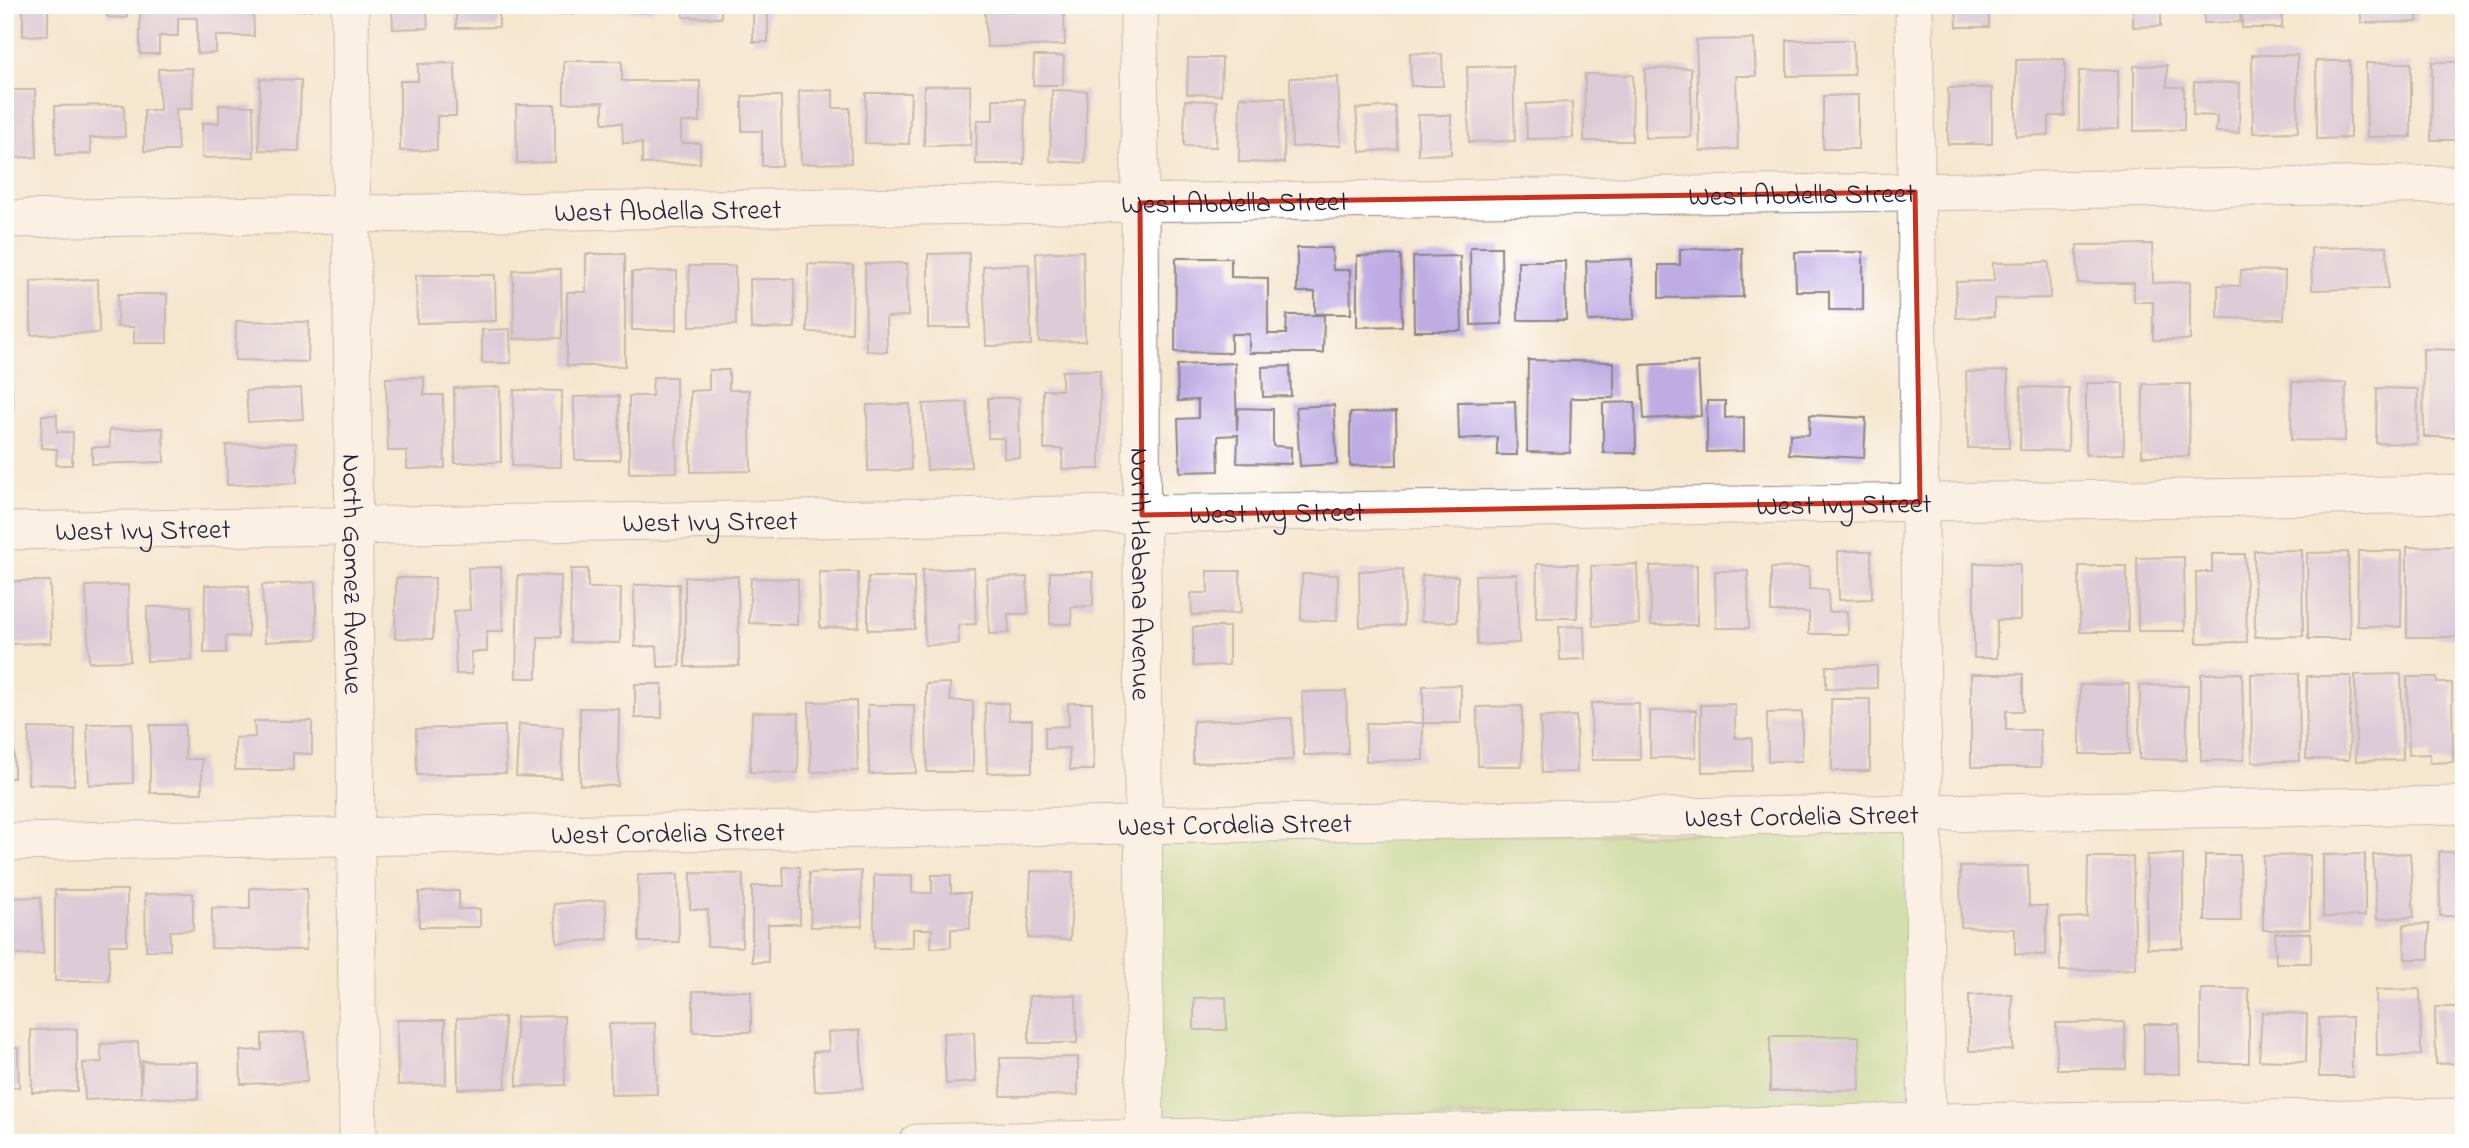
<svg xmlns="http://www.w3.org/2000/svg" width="2469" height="1148" viewBox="0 0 2469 1148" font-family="'Indie Flower',sans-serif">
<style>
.green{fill:#acd885;stroke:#677d60;stroke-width:2}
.building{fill:#beace3}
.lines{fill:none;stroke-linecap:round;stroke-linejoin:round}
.minor-casing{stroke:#8c8484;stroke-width:39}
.minor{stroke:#fff;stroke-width:37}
.marked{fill:none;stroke:#c8321e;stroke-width:5;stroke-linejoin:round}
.labels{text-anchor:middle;stroke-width:5;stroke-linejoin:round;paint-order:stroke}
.street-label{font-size:28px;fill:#22223b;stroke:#fff}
</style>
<rect width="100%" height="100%" fill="#fff"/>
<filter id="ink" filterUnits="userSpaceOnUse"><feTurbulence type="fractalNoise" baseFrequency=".0143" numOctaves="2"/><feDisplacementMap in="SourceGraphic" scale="14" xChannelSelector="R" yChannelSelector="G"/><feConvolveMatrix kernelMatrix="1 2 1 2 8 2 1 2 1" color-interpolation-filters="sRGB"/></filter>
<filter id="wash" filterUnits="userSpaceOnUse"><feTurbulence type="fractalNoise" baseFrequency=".00686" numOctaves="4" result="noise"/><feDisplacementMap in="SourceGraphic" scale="28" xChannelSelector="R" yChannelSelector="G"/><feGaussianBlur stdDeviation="1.57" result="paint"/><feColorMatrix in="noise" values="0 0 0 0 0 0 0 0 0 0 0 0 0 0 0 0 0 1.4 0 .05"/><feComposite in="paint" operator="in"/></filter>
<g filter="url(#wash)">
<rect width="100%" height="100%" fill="#f5e6ce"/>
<path class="green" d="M1909,833l4,274 -755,17 -1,-284 283,-5z"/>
<g id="blocks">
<g class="building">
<path d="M23,5h25v30l-25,1z"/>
<path d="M107,5h20v13l-20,-1z"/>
<path d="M140,5h113l1,31h-38v17l-19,1v-36h-19v18h-19v18h-19z"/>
<path d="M259,5h52v5l-52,1z"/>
<path d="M392,5h53v6h-18l1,17 -35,1z"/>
<path d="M456,5h43v22l-43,1z"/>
<rect x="512" y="5" width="67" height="9"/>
<path d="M611,5h42v7l-42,-1z"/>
<path d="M683,5h38v13l-38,-1z"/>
<rect x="753" y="5" width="15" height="37"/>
<path d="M1829,5h30v7l-30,-2z"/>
<path d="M1956,5h49v4h-16v18h-32z"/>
<path d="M2133,5h28v21l-28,1z"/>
<path d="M2204,5h36v17l-36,1z"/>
<rect x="2242" y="5" width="40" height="23"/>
<path d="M2361,5h56v17l-56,1z"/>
<path d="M1064,9l1,36 -78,2 -2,-35z"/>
<path d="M1754,39l2,37h-20l2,73 -38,2 -4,-111z"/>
<path d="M1787,40h66l1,35 -67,1z"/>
<path d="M1410,53l32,1 1,32h-32z"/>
<path d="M2252,55h45l1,77 -45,1z"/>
<path d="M1034,56h30l-1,29h-30z"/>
<path d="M1188,58h34l-1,37 -34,-1z"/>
<path d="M2065,59v57h-16v19l-33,1v-76z"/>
<path d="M564,61h58v20h78v41h-19v21h19v20l-58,1v-21h-19l-1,-20h-19v-21l-39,1z"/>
<path d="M2316,61h34v77l-33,1z"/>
<path d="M2432,62h32v78h-33z"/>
<path d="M455,63l1,53h-19v34l-37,1v-70h18v-17z"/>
<path d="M2366,63h45v74h-44z"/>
<path d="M2167,65v22h17v43l-50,1v-65z"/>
<path d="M1513,66l2,75 -46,1 -2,-75z"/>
<path d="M192,68l1,41h-17l2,42h-34v-41h16l-2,-41z"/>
<path d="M1691,68v69l-46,1v-69z"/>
<path d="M2118,70l1,59 -40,1v-59z"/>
<path d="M1585,74l48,1 -1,66h-48z"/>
<path d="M1338,77l3,68 -49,2 -2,-69z"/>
<path d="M260,79l41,1 -2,71 -40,-1z"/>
<path d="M2194,82l46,1 -1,50 -23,-1 1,-16 -24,-1z"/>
<path d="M970,85l1,60 -47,1v-60z"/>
<rect x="1948" y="88" width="44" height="56"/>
<path d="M12,90h23l2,67 -32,1v-51h8z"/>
<path d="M833,90v18h17l1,55 -50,1 -2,-73z"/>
<path d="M1052,90l35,1 -2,72 -35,-2z"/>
<path d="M866,93h45l-2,51 -44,-1z"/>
<path d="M1858,95v54h-35v-53z"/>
<path d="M742,96h39l1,70h-20v-35h-20z"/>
<path d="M1240,97l45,1 -1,65 -45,-1z"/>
<path d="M993,99h32l-1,65h-48l1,-44h16z"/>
<path d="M1185,100l32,1 -1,46 -32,-1z"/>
<path d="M1572,102l1,36 -46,1 -1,-35z"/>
<path d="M124,105l1,32 -35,1 1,16 -35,1 -1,-49z"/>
<path d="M219,105l34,1 1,51 -52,1v-35h17z"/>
<path d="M516,105h39v57l-38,1z"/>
<path d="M1395,106l3,43 -38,3 -4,-43z"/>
<path d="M1418,115h33v39l-33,1z"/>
<path d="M2152,244l1,39 37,-1v58h-37v-38h-19v-19h-56l-1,-38z"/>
<path d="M2387,246l1,42 -76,2 -1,-42z"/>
<path d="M1470,247h31l1,77 -31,1z"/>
<path d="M1297,248h35l1,22h17l1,44h-36v-22h-18z"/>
<path d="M1742,248l1,49 -84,1v-33h21v-16z"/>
<path d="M1083,251l2,90 -46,1 -3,-89z"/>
<path d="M1795,252h68v58h-34v-19h-33z"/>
<path d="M969,253l1,75h-42v-74z"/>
<path d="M586,254h39v112h-58v-74h19z"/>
<path d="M1401,255l1,71 -45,1v-71z"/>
<path d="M1460,256l2,75h-48l-1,-74z"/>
<path d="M1176,258h55v19l37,1v56h18l1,-19h37l-1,38h-74v-19h-18v19l-56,-1z"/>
<path d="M1632,259l2,60 -46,2 -2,-60z"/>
<path d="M1518,261h47l1,59h-48z"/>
<path d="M2049,262l1,36 -56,1v18l-38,1v-36l38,-1 -1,-18z"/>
<path d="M907,263l1,53 -22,1 1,35 -21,-1 -1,-87z"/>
<path d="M808,264l45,1 -1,68 -45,-1z"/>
<path d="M1029,264l2,81 -45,1 -3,-80z"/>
<path d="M689,266h46l1,59 -46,1z"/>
<path d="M561,269l1,69 -48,1 -1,-69z"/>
<path d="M2241,270l44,1 -1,48 -66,-1v-33l22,1z"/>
<path d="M677,271v59h-45v-58z"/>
<path d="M416,275h79l1,46 -79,2z"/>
<path d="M5,278h6l2,67 -8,1z"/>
<path d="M98,279l1,54 -68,2v-54z"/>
<path d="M750,279h44l1,49 -44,1z"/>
<path d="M118,294h49v49h-33v-16h-17z"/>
<path d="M236,321l73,1 -1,40 -73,-2z"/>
<path d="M510,329l1,34h-29v-33z"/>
<path d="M2423,349l41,1v87h-40z"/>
<path d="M1528,360l86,2v36h-43l-1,55 -43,-1z"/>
<path d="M1698,362l3,54 -57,3 -3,-54z"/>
<path d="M1235,363l2,67 1,-22 35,1v37l18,1v17l-54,-1 1,-28 -20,1 1,35 -39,1 -2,-53 20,-1v-18l-20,1 -1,-36z"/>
<path d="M1290,366l1,30 -28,1 -1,-30z"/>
<path d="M709,370h20v20h20l2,81 -60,1 -1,-81 19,-1z"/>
<path d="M1100,370v99h-38l1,-20h-19l-1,-59h19v-19z"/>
<path d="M2008,371l1,77h-41l-2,-76z"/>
<path d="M11,377l2,34h-8v-33z"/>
<path d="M424,377v18h19l2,73 -38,1v-18h-19l-2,-73z"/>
<path d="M653,377h23l1,95 -48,1v-77h23z"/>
<path d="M2292,382l54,1 -1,58 -54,-1z"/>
<path d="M2086,383h37l1,71 -38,1z"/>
<path d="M2143,384h47l-1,72h-47z"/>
<path d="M500,387l1,75 -46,1 -1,-75z"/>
<path d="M2021,387l48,1 -1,63 -48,-1z"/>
<path d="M301,388l2,31 -55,3 -2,-31z"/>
<path d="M2377,388l41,1 -1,55 -41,-1z"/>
<path d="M514,390l48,1 -1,76 -49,-1z"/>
<path d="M619,396l1,64h-45l-1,-63z"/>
<path d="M988,398h31l1,60h-16v-20h-16z"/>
<path d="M1515,401l2,54h-20v-18l-38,2 -1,-37z"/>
<path d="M1707,401h18v17l19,-1v34l-37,1z"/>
<path d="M967,402l4,65 -44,3 -4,-66z"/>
<path d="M1635,402l1,51h-33v-50z"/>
<path d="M910,404l1,66 -43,1 -1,-66z"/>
<path d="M1334,405l3,59 -37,2 -4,-59z"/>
<path d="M1396,412l1,53 -47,1v-53z"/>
<path d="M42,415h15v17h16l-1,33h-16l1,-16 -16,-1z"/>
<path d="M1810,415l56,3 -2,40 -75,-4 1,-20 19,1z"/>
<path d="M163,428l1,34 -72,2v-17h18l-1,-17z"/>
<path d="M296,443l1,40 -70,2 -1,-40z"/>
<path d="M2464,546v91h-57v-90z"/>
<path d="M2302,550l1,86 -48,1 -1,-86z"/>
<path d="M1838,551h33l1,48 -33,1z"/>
<path d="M2358,551h44l-1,76 -44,-1z"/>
<path d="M2348,552l2,87h-42l-1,-86z"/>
<path d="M2212,554h33l2,88 -50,1 -1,-71h16z"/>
<path d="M2184,557l1,74h-47l-1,-73z"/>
<path d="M1974,563l46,1v56h-23v38h-23z"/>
<path d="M1537,564h41l-1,54h-41z"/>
<path d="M1637,564l2,60 -46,2 -2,-60z"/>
<path d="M1697,565v60h-46l-1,-59z"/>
<path d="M2079,566h48l1,66h-48z"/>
<path d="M501,567l2,64h-16v21h-16l1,22h-16l-2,-63 16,-1 -2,-42z"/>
<path d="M1809,567v22l19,1 1,22 18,-1 1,23h-39v-22h-38v-44z"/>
<path d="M974,568l2,56 -18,1 1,19 -34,1 -3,-75z"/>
<path d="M571,569h17v19h33l-1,55 -50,-1z"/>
<path d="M1403,569l1,56 -44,2 -1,-56z"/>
<path d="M1207,571h33l1,42 -49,2 -1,-22h17z"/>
<path d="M1715,571h33l1,57h-33z"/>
<path d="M819,572h39l1,55 -39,1z"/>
<path d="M1050,572h43v34l-22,1 1,17h-22z"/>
<path d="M1302,574l36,1 -1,46 -36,-1z"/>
<path d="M1517,574l2,69 -42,2 -2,-70z"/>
<path d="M518,575l43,1 -1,61h-22l-1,41h-21z"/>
<path d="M1422,575l36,1 -1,46 -36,-1z"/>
<path d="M738,576l1,90 -54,1v-90z"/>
<path d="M868,577h46l1,52 -47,1z"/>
<path d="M1027,577l1,37h-20l1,19 -20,1 -2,-56z"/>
<path d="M396,578h39l-2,61 -38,-1z"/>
<path d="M751,578l47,1 -1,46 -48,-2z"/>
<path d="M10,581h40l1,62 -41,1z"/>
<path d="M315,582l2,57 -52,3 -3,-57z"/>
<path d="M679,584l1,82 -22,1 -1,-21 -22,1 -1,-62z"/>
<path d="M128,585l2,76 -41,1 -3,-76z"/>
<path d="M205,585l44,1 -1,51 -22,-1v17h-22z"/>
<path d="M191,606l1,54 -45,1v-54z"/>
<path d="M1584,626l1,33 -25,1 -1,-33z"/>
<path d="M1193,627h36v38l-36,1z"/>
<path d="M1826,666h51v22l-51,1z"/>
<path d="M2242,673l2,87 -43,1v-87z"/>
<path d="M2299,673l1,88 -48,1 -1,-88z"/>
<path d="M1971,674h52v37h-17v19h34l1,37h-70z"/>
<path d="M2401,674l2,86 -47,1 -1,-86z"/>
<path d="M2307,676h44l-2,84 -43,-1z"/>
<path d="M2407,677h30v6h15l1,79 -23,1v-9l-21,1z"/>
<path d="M950,683v18h23v71h-46l-1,-88z"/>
<rect x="635" y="684" width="27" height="34"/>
<path d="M2129,684v70h-49v-69z"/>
<path d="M1461,685v38h-38v-37z"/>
<path d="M2140,685l48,1 -2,74 -47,-1z"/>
<path d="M1346,691l2,63 -44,1 -2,-63z"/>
<path d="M1831,699h39v72h-38z"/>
<path d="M856,701l2,70 -47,1 -2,-70z"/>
<path d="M985,703h23l1,17h23v52l-45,1z"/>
<path d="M1068,703h24l2,67h-24l-1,-22 -24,1v-22l24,-1z"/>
<path d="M1591,703h48l1,57h-48z"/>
<path d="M1735,704v34h17v33l-50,1 -1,-67z"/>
<path d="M868,705h46l2,68 -47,1z"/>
<path d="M1522,706v60h-44l-1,-59z"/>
<path d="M580,708l39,1 -1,77 -38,-1z"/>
<path d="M1696,710v47l-46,1v-47z"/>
<path d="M752,712l47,1 -1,60 -48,-1z"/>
<path d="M1802,712v49h-34l-1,-48z"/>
<path d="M1576,716l1,56 -35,1 -2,-56z"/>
<path d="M1292,718l1,42 -100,3v-42z"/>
<rect x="5" y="721" width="9" height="57"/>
<path d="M254,721h58v33l-19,-1v17h-58v-32l20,-1z"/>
<path d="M132,723l1,60 -44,2 -2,-61z"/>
<path d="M1366,723h57v37l-57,1z"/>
<path d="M519,724l44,3 -2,51 -45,-2z"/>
<rect x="2461" y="724" width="3" height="33"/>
<path d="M150,725h35v34h17v34h-52z"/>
<path d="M505,726l1,47 -89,2 -1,-46z"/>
<path d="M29,728l46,1 -1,56 -46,-1z"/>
<path d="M2439,852h25v64h-24z"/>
<path d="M2410,853l4,64 -37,2 -4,-64z"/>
<path d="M2183,854v94h-36v-93z"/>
<path d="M2365,854v62l-42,1v-62z"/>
<path d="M2205,855h35l1,66h-36z"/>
<path d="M2310,855v74l-47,1v-74z"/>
<path d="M2088,857h45l3,112 -76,2v-53l27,-1z"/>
<path d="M2028,866l1,40h18l-1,49 -31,-1v-25l-54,-2 -1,-60z"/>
<path d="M783,867h17v57h-32v38h-16v-76h32z"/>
<path d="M861,871l1,55 -51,1 -2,-54z"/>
<path d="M1031,871l42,1 -3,68 -42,-2z"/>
<path d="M691,873l52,1 -1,73 -35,-1 1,-36 -18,-1z"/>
<path d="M678,874l1,68h-40l-1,-67z"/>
<path d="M874,875h38v18h20v-18h19v18h19v36h-19v18l-20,1 1,-19h-19v19h-39z"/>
<path d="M250,888l57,1 -1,61 -95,-2 1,-40 38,1z"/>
<path d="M55,890h72v55h-18v36h-54z"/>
<path d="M459,891v18h21v18h-61v-35z"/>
<path d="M193,893v37l-23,1v19h-24l-1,-56z"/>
<path d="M41,897l2,57 -38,1v-57z"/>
<path d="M605,900l3,39 -51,4 -3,-39z"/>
<path d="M2429,924v35h-24l-1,-34z"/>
<path d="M2275,933h36v30h-35z"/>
<rect x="2201" y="989" width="48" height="74"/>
<path d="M2420,989l1,66 -44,1 -1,-66z"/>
<rect x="693" y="991" width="58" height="41"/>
<path d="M2012,994l1,56 -44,1v-56z"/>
<path d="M1076,995l1,48h-48v-47z"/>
<path d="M1226,997l1,33h-33v-32z"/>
<path d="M2435,1007h29v56l-28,1z"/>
<path d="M2262,1012l45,2 -1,48 -47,-2z"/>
<path d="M564,1016l1,69 -48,1 -1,-69z"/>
<path d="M504,1017l2,71 -48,1 -1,-71z"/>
<path d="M2352,1017v60h-33v-59z"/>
<path d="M397,1020h48l1,64 -48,1z"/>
<path d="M2125,1022l1,47h-69l-1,-46z"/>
<path d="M655,1023l2,71 -46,1 -2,-71z"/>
<path d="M2144,1024h35l1,50h-36z"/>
<path d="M77,1029v62l-45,1 -1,-62z"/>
<path d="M860,1030l3,58 -48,3 -2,-39 16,-1 -1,-19z"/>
<path d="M305,1032l2,50 -66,2 -1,-33 22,-1v-16z"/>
<path d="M974,1032l2,50 -30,2 -3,-51z"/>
<path d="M1770,1036h89l1,54 -90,1z"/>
<path d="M138,1042l3,53 1,-34 56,1v37l-57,-2 -56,3 -2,-37 19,-1 -2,-18z"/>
<path d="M5,1048h13l1,39 -14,1z"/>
<path d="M1078,1057v38l-77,1 -1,-38z"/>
</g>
</g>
</g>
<g filter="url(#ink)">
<use href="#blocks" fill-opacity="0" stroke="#8c8484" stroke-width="2"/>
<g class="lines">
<defs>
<g id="minor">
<path id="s1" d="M350,5l8,1138"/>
<path id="s2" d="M1139,5l6,1138"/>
<path d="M1914,5l13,1138"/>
<path id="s3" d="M5,219l2459,-35"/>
<path id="s4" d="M5,531l2459,-37"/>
<path id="s5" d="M5,842l2459,-37"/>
<path d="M917,1143l1010,-21 537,-5"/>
</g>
</defs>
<use href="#minor" class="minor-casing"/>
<use href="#minor" class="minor"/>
</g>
</g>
<path d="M0 0H2469V1148H0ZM1915,192l5,310 -778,13 -2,-312z" fill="#f5e6ce" fill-opacity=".55" fill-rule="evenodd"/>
<path class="marked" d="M1915,192l5,310 -778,13 -2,-312z"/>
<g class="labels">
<g class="street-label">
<text dy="10" stroke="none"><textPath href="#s3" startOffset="1797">West Abdella Street</textPath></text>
<text dy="10" stroke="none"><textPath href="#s3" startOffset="1230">West Abdella Street</textPath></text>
<text dy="10" stroke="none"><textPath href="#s3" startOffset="663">West Abdella Street</textPath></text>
<text dy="10" stroke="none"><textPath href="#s4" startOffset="1839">West Ivy Street</textPath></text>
<text dy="10" stroke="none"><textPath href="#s4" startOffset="1272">West Ivy Street</textPath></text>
<text dy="10" stroke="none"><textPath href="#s4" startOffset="705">West Ivy Street</textPath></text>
<text dy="10" stroke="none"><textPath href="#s4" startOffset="138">West Ivy Street</textPath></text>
<text dy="10" stroke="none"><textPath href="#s1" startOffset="569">North Gomez Avenue</textPath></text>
<text dy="10" stroke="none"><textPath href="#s2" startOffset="569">North Habana Avenue</textPath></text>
<text dy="10" stroke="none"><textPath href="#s5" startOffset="1797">West Cordelia Street</textPath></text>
<text dy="10" stroke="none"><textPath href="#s5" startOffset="1230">West Cordelia Street</textPath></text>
<text dy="10" stroke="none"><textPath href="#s5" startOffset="663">West Cordelia Street</textPath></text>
</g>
</g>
<rect width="2469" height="1148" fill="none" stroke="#fff" stroke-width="28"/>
</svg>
